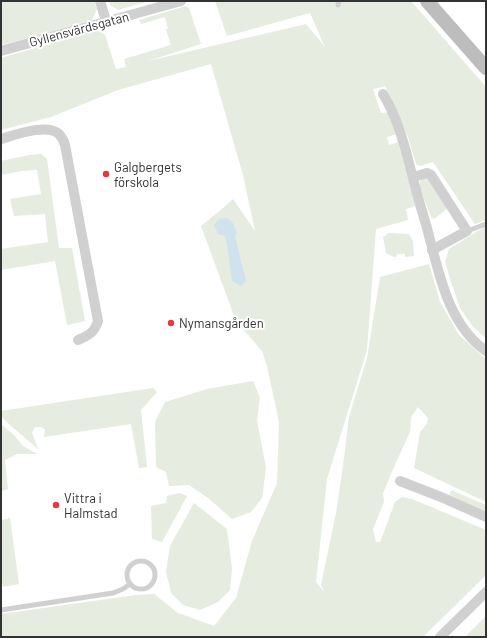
<svg xmlns="http://www.w3.org/2000/svg" width="487" height="638" viewBox="0 0 487 638" font-family="Barlow,sans-serif">
<style>
.green{fill:#e6ecdf}
.water{fill:#cfe2ee}
.lines{fill:none;stroke-linecap:round;stroke-linejoin:round}
.lane{stroke:#d0d0d0;stroke-width:5}
.street{stroke:#d0d0d0;stroke-width:10}
.secondary{stroke:#bdbdbd;stroke-width:14}
.poi-dot{fill:#e63946;stroke:#fff;stroke-width:1.5}
.labels{text-anchor:middle;stroke-width:4;stroke-linejoin:round;paint-order:stroke}
.street-label{font-size:13px;fill:#333;stroke:#fff}
.poi-label{font-size:13px;fill:#333;stroke:#fff;text-anchor:start}
</style>
<rect width="100%" height="100%" fill="#fff"/>
<g class="green">
<path d="M1,1h93l3,8 -5,11 -48,14 -43,11z"/>
<path d="M109,1h40l-31,9 -8,-5z"/>
<path d="M215,1h196l75,86v133l-11,4 -42,-62 -13,4 -4,-2 -8,-27 -23,-51 -12,3 8,24 9,-1 7,22 -10,3 2,8 9,-3 17,64 -9,3 2,11 -32,9 -9,121 -40,129 -11,103 8,10 -3,-7 15,-72 7,-47 6,-49 18,-59 13,-81 49,-13 11,38 19,33 27,24v143l-72,-34 6,-36 7,-8 1,-6 -10,-11 -7,10 -1,15 -16,35 -11,26 1,9 -11,27 3,13h4l15,-40 7,-5 10,2 74,31v45l-63,62h-422v-23l135,-19 18,-1 24,19 36,13 22,-28 16,-57 25,-58 2,-61 -12,-56 -5,-15 -26,-30 -35,-95 21,-17 11,-10 22,32 -12,-56 -32,-111 -93,26 -67,27 -50,13v-72l96,-28 8,5 11,34 10,-2 -2,-8 47,-14 -5,-16h2l-3,-12 -24,7 -2,-4 47,-14 3,2 12,36 -53,17 158,-37 19,23 -15,-34 -83,23z"/>
<path d="M41,154l6,5 12,89h13l13,73 -18,4 -12,-64 -54,9v-21l47,-7 -3,-28 -31,2 -4,-17 31,-5 -4,-24 -15,1 -21,4v-14l28,-6z"/>
<path d="M423,178h5l20,30 -14,11 -3,-2 -11,-29c0,-4 -1,-8 3,-10z"/>
<path d="M486,226v112l-13,-11 -13,-19 -8,-23 -7,-23 4,-13z"/>
<path d="M389,233l20,1 4,7 1,15 -9,1v-3h-8l-1,3 -5,-1 -5,-3 -3,-16z"/>
<path d="M253,381l7,17 -3,22 9,48 -4,30 -11,14 -19,7 -24,-21 -19,-13 -20,1 -3,-14 -10,-5 -1,-45 10,-20 42,-13z"/>
<path d="M153,388l4,4 -16,18 6,57 -8,1 -8,-44 -87,13 1,-7 -4,-3h-6l-3,6 6,16 -28,-24 -9,-9v-5z"/>
<path d="M1,424l13,11 9,11 14,8h-20l-12,6 3,29 -7,2z"/>
<path d="M451,490l35,15v8l-37,-17z"/>
<path d="M180,493l7,3 -25,46 -10,-3 -1,-33 15,-3 1,-7z"/>
<path d="M194,503l33,26 5,39 -2,22 -12,12 -18,8 -17,-5 -12,-12 -5,-22 4,-25z"/>
<path d="M10,518l9,66 -16,3 -2,-10v-57z"/>
<path d="M486,616v21h-21z"/>
</g>
<path class="water" d="M227,218l6,5 4,9 -2,5 11,44 -5,5 -9,-5 -5,-37 -2,-8 -7,-2 -4,-9 5,-6z"/>
<g class="lines">
<g class="lane">
<path d="M338,5l1,-4"/>
<path d="M467,231l19,-7"/>
<circle cx="141" cy="575" r="14"/>
<path d="M1,610l112,-17 10,-4 7,-5"/>
</g>
<g class="street">
<path d="M100,1l6,20"/>
<path d="M1,51l180,-50"/>
<path d="M383,94c18,30 23,59 32,92 4,17 10,33 14,50 11,41 20,89 57,115"/>
<path d="M1,139c14,-4 46,-16 58,-5 3,3 5,7 6,11l33,176c-4,12 -9,14 -20,19"/>
<path d="M413,177l14,-4 4,2 36,56 -35,19"/>
<path d="M400,481l41,16 45,20"/>
<path d="M440,637l46,-45"/>
</g>
<path class="secondary" d="M427,1l59,67"/>
</g>
<g class="poi-dot">
<circle cx="106" cy="174" r="4"/>
<circle cx="171" cy="323" r="4"/>
<circle cx="56" cy="505" r="4"/>
</g>
<g class="labels">
<g class="street-label">
<text transform="translate(79 29) rotate(-15)" y="5">Gyllensvärdsgatan</text>
</g>
<g class="poi-label">
<text x="114" y="172">Galgbergets<tspan x="114" dy="15">förskola</tspan></text>
<text x="179" y="328">Nymansgården</text>
<text x="64" y="503">Vittra i<tspan x="64" dy="15">Halmstad</tspan></text>
</g>
</g>
<rect width="487" height="638" fill="none" stroke="#333333" stroke-width="4"/>
</svg>
